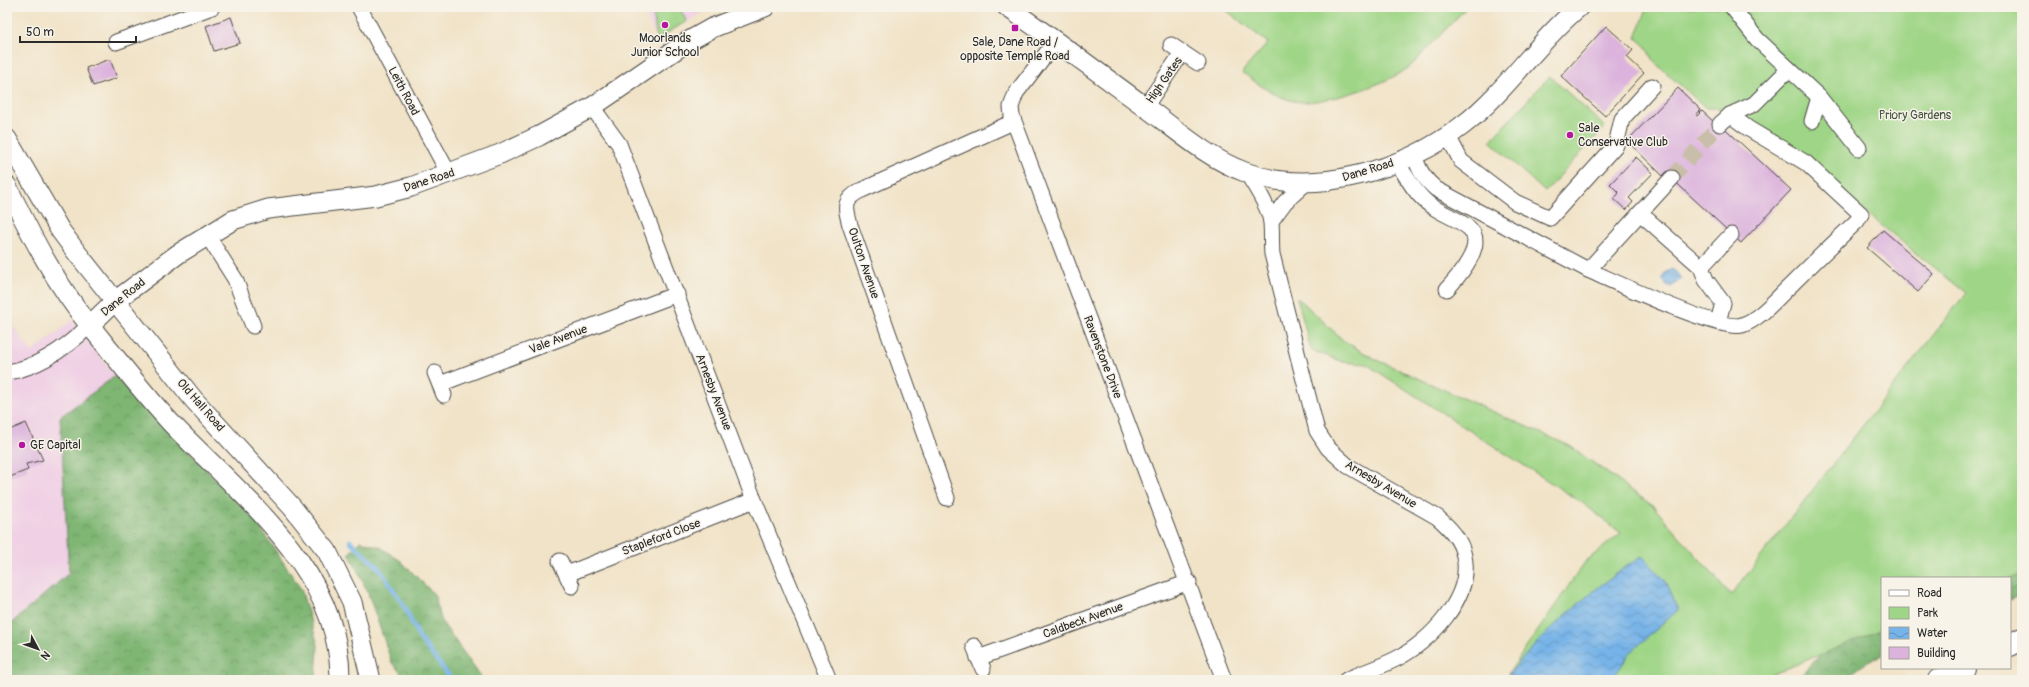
<svg xmlns="http://www.w3.org/2000/svg" width="2029" height="687" viewBox="0 0 2029 687" font-family="Pangolin,sans-serif">
<style>
.built{fill:#f0d0e5}
.forest{fill:url(#forest-crowns);stroke:#55704f}
.park{fill:#9fd586;stroke:#658058}
.water{fill:url(#water-waves);stroke:#506f8a}
.lines{fill:none;stroke-linecap:round;stroke-linejoin:round}
.stream{stroke:#76b3e8;stroke-width:4.5}
.building{fill:#dcb3dd}
.minor-tunnel{stroke:#c9bea9;stroke-width:15;stroke-dasharray:15 8;stroke-linecap:butt}
.minor-casing{stroke:#494743;stroke-width:17}
.major-casing{stroke:#494743;stroke-width:21}
.highway-casing{stroke:#494743;stroke-width:24}
.minor{stroke:#fff;stroke-width:15}
.major{stroke:#fff;stroke-width:19}
.highway{stroke:#fff;stroke-width:22}
.poi-dot{fill:#b5179e;stroke:#f7f3e8;stroke-width:1.5}
.labels{text-anchor:middle;stroke-width:3;stroke-linejoin:round;paint-order:stroke}
.poi-label{font-size:12px;fill:#2b2b2b;stroke:#f7f3e8}
.street-label{font-size:12px;fill:#2b2b2b;stroke:#f7f3e8}
.park-label{font-size:12px;fill:#485642;stroke:#f7f3e8}
</style>
<defs>
<pattern id="forest-crowns" width="20" height="18" patternUnits="userSpaceOnUse"><rect width="20" height="18" fill="#7fb673"/><path d="M2 6a3 3 0 1 1 6 0M12 15a3 3 0 1 1 6 0" fill="none" stroke="#68945f"/></pattern>
<pattern id="water-waves" width="16" height="10" patternUnits="userSpaceOnUse"><rect width="16" height="10" fill="#76b3e8"/><path d="M0 5q4-4 8 0t8 0" fill="none" stroke="#6192bc"/></pattern>
</defs>
<rect width="100%" height="100%" fill="#f7f3e8"/>
<filter id="ink" filterUnits="userSpaceOnUse"><feTurbulence type="fractalNoise" baseFrequency=".025" numOctaves="2"/><feDisplacementMap in="SourceGraphic" scale="8" xChannelSelector="R" yChannelSelector="G"/><feConvolveMatrix kernelMatrix="1 2 1 2 8 2 1 2 1" color-interpolation-filters="sRGB"/></filter>
<filter id="wash" filterUnits="userSpaceOnUse"><feTurbulence type="fractalNoise" baseFrequency=".012" numOctaves="4" result="noise"/><feDisplacementMap in="SourceGraphic" scale="16" xChannelSelector="R" yChannelSelector="G"/><feGaussianBlur stdDeviation="0.9" result="paint"/><feColorMatrix in="noise" values="0 0 0 0 0 0 0 0 0 0 0 0 0 0 0 0 0 1.4 0 .05"/><feComposite in="paint" operator="in"/></filter>
<g filter="url(#wash)">
<rect width="100%" height="100%" fill="#f1e3c8"/>
<g class="built">
<path d="M641,7h75l-5,1 -54,31z"/>
<path d="M7,318l25,34 40,-32 43,56 -55,41 10,156 -63,54z"/>
</g>
<g class="forest">
<path d="M115,376l140,144 46,69 17,56 -2,35h-309v-53l62,-54 -9,-156z"/>
<path d="M361,541l19,6 21,14 33,33 8,28 41,58h-76l-15,-17 -24,-70 -19,-40z"/>
<path d="M2022,574v21l-12,5v-21z"/>
<path d="M1882,629v26l-16,8 -24,17h-45l25,-27z"/>
</g>
<g class="park">
<path d="M652,7h30l-2,3 7,11 -30,18z"/>
<path d="M1222,7h245c-13,14 -27,28 -40,42 -6,6 -12,14 -19,19 -21,16 -78,34 -104,34 -23,0 -45,-17 -62,-30l26,-29z"/>
<path d="M1644,7h378v567l-12,5 -128,-1v51l-123,51h-255l81,-118 36,-29 -37,-29 -218,-140 -23,-2 -32,-12 -14,-53 47,44 31,18 195,87 83,60 78,89 235,-302 -231,-185h-29l-53,-47 -7,-14 -10,-9 10,-27z"/>
<path d="M1550,76l55,51 -60,65 -55,-51z"/>
</g>
<g class="water">
<path d="M1672,269l5,4 4,6 -10,8 -5,-2 -4,-8 4,-5z"/>
<path d="M1642,556l22,23 14,31 -48,43 -18,27h-108c39,-48 86,-90 138,-124z"/>
</g>
<g class="lines">
<path class="stream" d="M350,541l29,27 25,38 16,33 32,41"/>
</g>
<g id="blocks">
<g class="building">
<path d="M231,17l9,26 -26,8 -8,-25z"/>
<path d="M1606,26l27,24 -6,7 17,16 -39,43 -44,-40z"/>
<path d="M110,59l7,19 -24,8 -7,-18z"/>
<path d="M1678,88l23,22 -5,5 1,1 5,-5 13,12 2,-2 74,69 -50,53 -73,-68 -3,3 -38,-37z"/>
<path d="M1636,157l17,16 -24,25 4,4 -7,8 -12,-11 5,-6 -9,-9z"/>
<path d="M1883,230l51,44 -16,18 -51,-44z"/>
<path d="M26,423l17,37 -17,4 2,6 -21,8v-47z"/>
</g>
</g>
</g>
<g filter="url(#ink)">
<use href="#blocks" fill-opacity="0" stroke="#494743" stroke-width="1"/>
<g class="lines">
<path class="minor-tunnel" d="M1672,178l48,-54"/>
<defs>
<g id="minor">
<path d="M359,7l90,167"/>
<path d="M1732,7l25,32 62,58 40,51"/>
<path d="M116,42l96,-35"/>
<path d="M1055,42l-39,51 -5,14 1,9 212,564"/>
<path d="M1171,45l27,18"/>
<path d="M592,107l27,37 135,356 75,180"/>
<path d="M1145,107l37,-54"/>
<path d="M1812,121l7,-24"/>
<path d="M1720,124l10,-9 24,-11 35,-35"/>
<path d="M1448,136l13,25 54,41 35,16 66,-73 6,-26 30,-33"/>
<path d="M1414,155c5,15 10,24 22,34l152,81 84,-92"/>
<path d="M1397,162c9,14 19,33 33,43 12,9 29,14 40,24 16,16 -11,47 -23,60"/>
<path d="M1246,172c8,12 24,36 25,51 1,10 0,20 1,31l45,177 11,17 20,18 89,51c12,10 24,22 27,39 9,41 -34,86 -68,103 -16,8 -34,14 -50,21"/>
<path d="M1640,213l61,54 5,13 17,23 -5,19"/>
<path d="M1271,221l14,-19 22,-20"/>
<path d="M207,235l28,44 18,47"/>
<path d="M1701,267l30,-32"/>
<path d="M1588,270c25,11 133,62 154,55 17,-5 36,-28 49,-40 22,-22 44,-43 66,-64l4,-7 -55,-51 -57,-34 -19,-14"/>
<path d="M7,372c31,-4 61,-26 83,-47"/>
<path d="M435,373l9,22"/>
<path d="M440,384l237,-90"/>
<path d="M947,498l-97,-273c-5,-19 -7,-25 12,-35l151,-68"/>
<path d="M560,561l12,25"/>
<path d="M567,574l187,-74"/>
<path d="M974,646l9,23"/>
<path d="M978,658l211,-76"/>
</g>
<g id="major">
<path d="M1007,7c47,32 92,66 137,99 33,24 63,52 101,66 69,26 162,-3 218,-47 44,-34 74,-83 116,-118"/>
<path d="M7,139l53,91 17,23 117,147 98,107 35,44 25,51 19,78"/>
<path d="M7,186c24,49 49,99 84,141 26,32 52,66 80,96 70,73 170,147 169,257"/>
<path d="M90,325l25,-24 63,-47 55,-34 35,-11 108,-13 35,-9 89,-33 39,-18 53,-29 95,-65 25,-14 53,-21"/>
</g>
<g id="highway">
<path d="M2010,645l12,-6"/>
<path d="M1939,680l25,-12"/>
</g>
</defs>
<use href="#minor" class="minor-casing"/>
<use href="#major" class="major-casing"/>
<use href="#highway" class="highway-casing"/>
<use href="#minor" class="minor"/>
<use href="#major" class="major"/>
<use href="#highway" class="highway"/>
</g>
</g>
<g class="poi-dot">
<circle cx="665" cy="25" r="4"/>
<rect x="1011" y="24" width="8" height="8" rx="2"/>
<circle cx="1570" cy="135" r="4"/>
<circle cx="22" cy="445" r="4"/>
</g>
<g class="labels">
<g class="poi-label">
<text x="665" y="42">Moorlands<tspan x="665" dy="14">Junior School</tspan></text>
<text x="1015" y="46">Sale, Dane Road /<tspan x="1015" dy="14">opposite Temple Road</tspan></text>
<text x="1578" y="132" text-anchor="start">Sale<tspan x="1578" dy="14">Conservative Club</tspan></text>
<text x="30" y="449" text-anchor="start">GE Capital</text>
</g>
<g class="street-label">
<text transform="translate(1164 80) rotate(-55)" y="4">High Gates</text>
<text transform="translate(404 91) rotate(62)" y="4">Leith Road</text>
<text transform="translate(1368 170) rotate(-17)" y="4">Dane Road</text>
<text transform="translate(429 180) rotate(-18)" y="4">Dane Road</text>
<text transform="translate(864 263) rotate(71)" y="4">Oulton Avenue</text>
<text transform="translate(123 297) rotate(-39)" y="4">Dane Road</text>
<text transform="translate(558 339) rotate(-21)" y="4">Vale Avenue</text>
<text transform="translate(1103 357) rotate(69)" y="4">Ravenstone Drive</text>
<text transform="translate(714 392) rotate(69)" y="4">Arnesby Avenue</text>
<text transform="translate(201 405) rotate(49)" y="4">Old Hall Road</text>
<text transform="translate(1381 484) rotate(31)" y="4">Arnesby Avenue</text>
<text transform="translate(661 537) rotate(-21)" y="4">Stapleford Close</text>
<text transform="translate(1083 620) rotate(-20)" y="4">Caldbeck Avenue</text>
</g>
<g class="park-label">
<text x="1915" y="119">Priory Gardens</text>
</g>
</g>
<rect width="2029" height="687" fill="none" stroke="#f7f3e8" stroke-width="24"/>
<rect x="1881" y="577" width="130" height="92" fill="#f7f3e8" stroke="#a5a39c"/>
<rect x="1889" y="590" width="20" height="6" fill="#ffffff" stroke="#a5a39c"/>
<text x="1917" y="597" font-size="12" fill="#2b2b2b">Road</text>
<rect x="1889" y="607" width="20" height="12" fill="#9fd586" stroke="#a5a39c"/>
<text x="1917" y="617" font-size="12" fill="#2b2b2b">Park</text>
<rect x="1889" y="627" width="20" height="12" fill="url(#water-waves)" stroke="#a5a39c"/>
<text x="1917" y="637" font-size="12" fill="#2b2b2b">Water</text>
<rect x="1889" y="647" width="20" height="12" fill="#dcb3dd" stroke="#a5a39c"/>
<text x="1917" y="657" font-size="12" fill="#2b2b2b">Building</text>
<g transform="translate(38 649) rotate(131)" stroke="#f7f3e8" stroke-width="3" paint-order="stroke">
<path d="M0-3L7 15L0 10L-7 15Z" fill="#2b2b2b"/>
<text y="-6" font-size="11" font-weight="bold" text-anchor="middle" fill="#2b2b2b">N</text>
</g>
<path d="M20 36v6h116v-6" fill="none" stroke="#2b2b2b" stroke-width="2"/>
<text x="26" y="36" font-size="12" fill="#2b2b2b" stroke="#f7f3e8" stroke-width="3" paint-order="stroke">50 m</text>
</svg>
